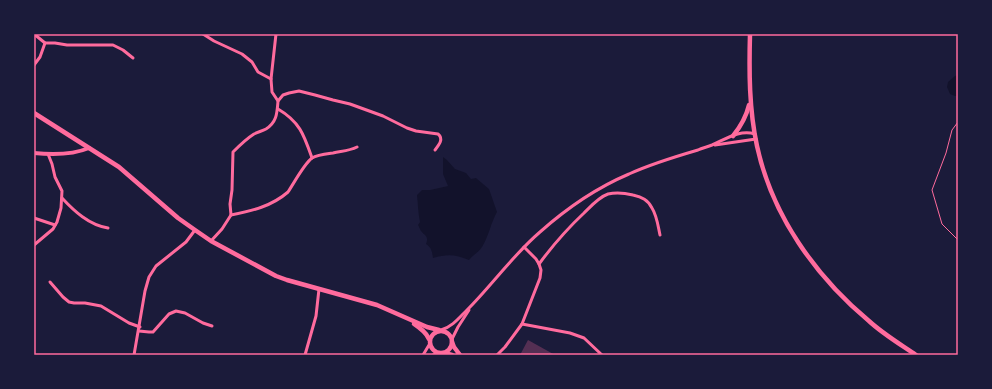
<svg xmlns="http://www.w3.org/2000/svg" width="992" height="389" viewBox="0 0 992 389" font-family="Signika,sans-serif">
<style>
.water{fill:#12122b}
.building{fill:#542f53}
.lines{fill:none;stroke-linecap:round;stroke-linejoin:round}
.path{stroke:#ff6b9d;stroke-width:1}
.minor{stroke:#ff6b9d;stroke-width:3}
.tertiary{stroke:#ff6b9d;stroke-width:4}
.secondary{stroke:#ff6b9d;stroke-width:4.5}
.neatline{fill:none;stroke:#ff6b9d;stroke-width:1.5}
</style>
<rect width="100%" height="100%" fill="#1b1b3a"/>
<g class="water">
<path d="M958,75v21h-3l-5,-2 -3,-7 1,-5 7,-6z"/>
<path d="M443,157l4,3 8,9 11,4 5,6 5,-1 13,11 8,23c-6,10 -8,24 -15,35 -3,5 -9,8 -13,13 -14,-6 -22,-6 -36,-2 -1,-6 -1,-10 -7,-14 3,-8 -1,-8 -5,-13 -1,-1 -2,-5 -3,-6l2,-3c-2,-9 -2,-18 -3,-27l5,-5h8l18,-4 -5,-12z"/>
</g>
<path class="building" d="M528,340l27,15h-35z"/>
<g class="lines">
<path class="path" d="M958,122l-6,8 -6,23 -14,37 10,34 16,16"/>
<g class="minor">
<path d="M34,34l11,9"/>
<path d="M203,34l11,7 28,13 10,8 6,10 13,7"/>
<path d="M34,65l6,-8 5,-14h10l12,2h46l10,5 10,8"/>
<path d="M278,101l5,-6 6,-2 10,-2 16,4 18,5 17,4 33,12 24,12 9,3 22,3c6,5 1,11 -3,16"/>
<path d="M278,109c22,13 26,26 34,49"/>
<path d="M715,145l41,-6"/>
<path d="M62,198c12,13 27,27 46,30"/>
<path d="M231,215c21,-4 41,-9 57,-23 6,-9 16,-28 24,-34 5,-3 14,-4 21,-5 9,-2 16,-2 24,-6"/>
<path d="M34,218l21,7"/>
<path d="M211,241l11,-12 9,-14 -1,-11 2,-14 1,-38c7,-7 13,-13 21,-18 4,-2 8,-3 12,-5 11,-7 11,-16 12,-28l-6,-9 -1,-13 5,-45"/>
<path d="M34,245l19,-16 4,-7 4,-14 1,-17 -7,-14 -3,-13 -4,-10"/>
<path d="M539,264c14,-19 28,-35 45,-51 7,-7 15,-16 24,-19 8,-2 17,-1 25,1 9,2 15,5 19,13 5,8 6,18 8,27"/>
<path d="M50,282l13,15 6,5 5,1h11l16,3 28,17 11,4"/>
<path d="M522,324l48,9 14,5 18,17"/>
<path d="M441,330c11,-3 18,-12 26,-20 25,-25 46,-55 73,-78 27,-24 56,-44 89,-58 22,-10 45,-17 69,-24 4,-2 9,-3 14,-5 14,-6 28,-16 43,-11"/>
<path d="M139,331l10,1h4l16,-18 7,-3 9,2 18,10 9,3"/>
<path d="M452,339l6,-12 11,-17"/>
<path d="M134,355l11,-64 4,-14 7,-11 30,-24 9,-12"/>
<path d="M305,355l11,-39 3,-27"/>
<path d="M423,355l6,-10"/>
<path d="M433,355l7,-2"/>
<path d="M497,355l8,-8 17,-23 18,-46 1,-8 -2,-6 -3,-5 -12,-12"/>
</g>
<path class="tertiary" d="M34,153c19,2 38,2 55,-5"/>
<g class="secondary">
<path d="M750,34c-1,37 -1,75 7,112 15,69 58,130 112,175 14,13 31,23 47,34"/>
<path d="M34,113l85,54 59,51 17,12 16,11 65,35 11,4 90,25 50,22 12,3"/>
<path d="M733,136c8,-10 13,-18 16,-31"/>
<path d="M414,324c6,4 12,8 15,15"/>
<circle cx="441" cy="342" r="11"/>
<path d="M452,342l2,5 6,8"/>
<path d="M444,353l8,2"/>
</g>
</g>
<rect width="992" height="389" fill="none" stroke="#1b1b3a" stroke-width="70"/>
<rect x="35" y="35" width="922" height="319" class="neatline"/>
</svg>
